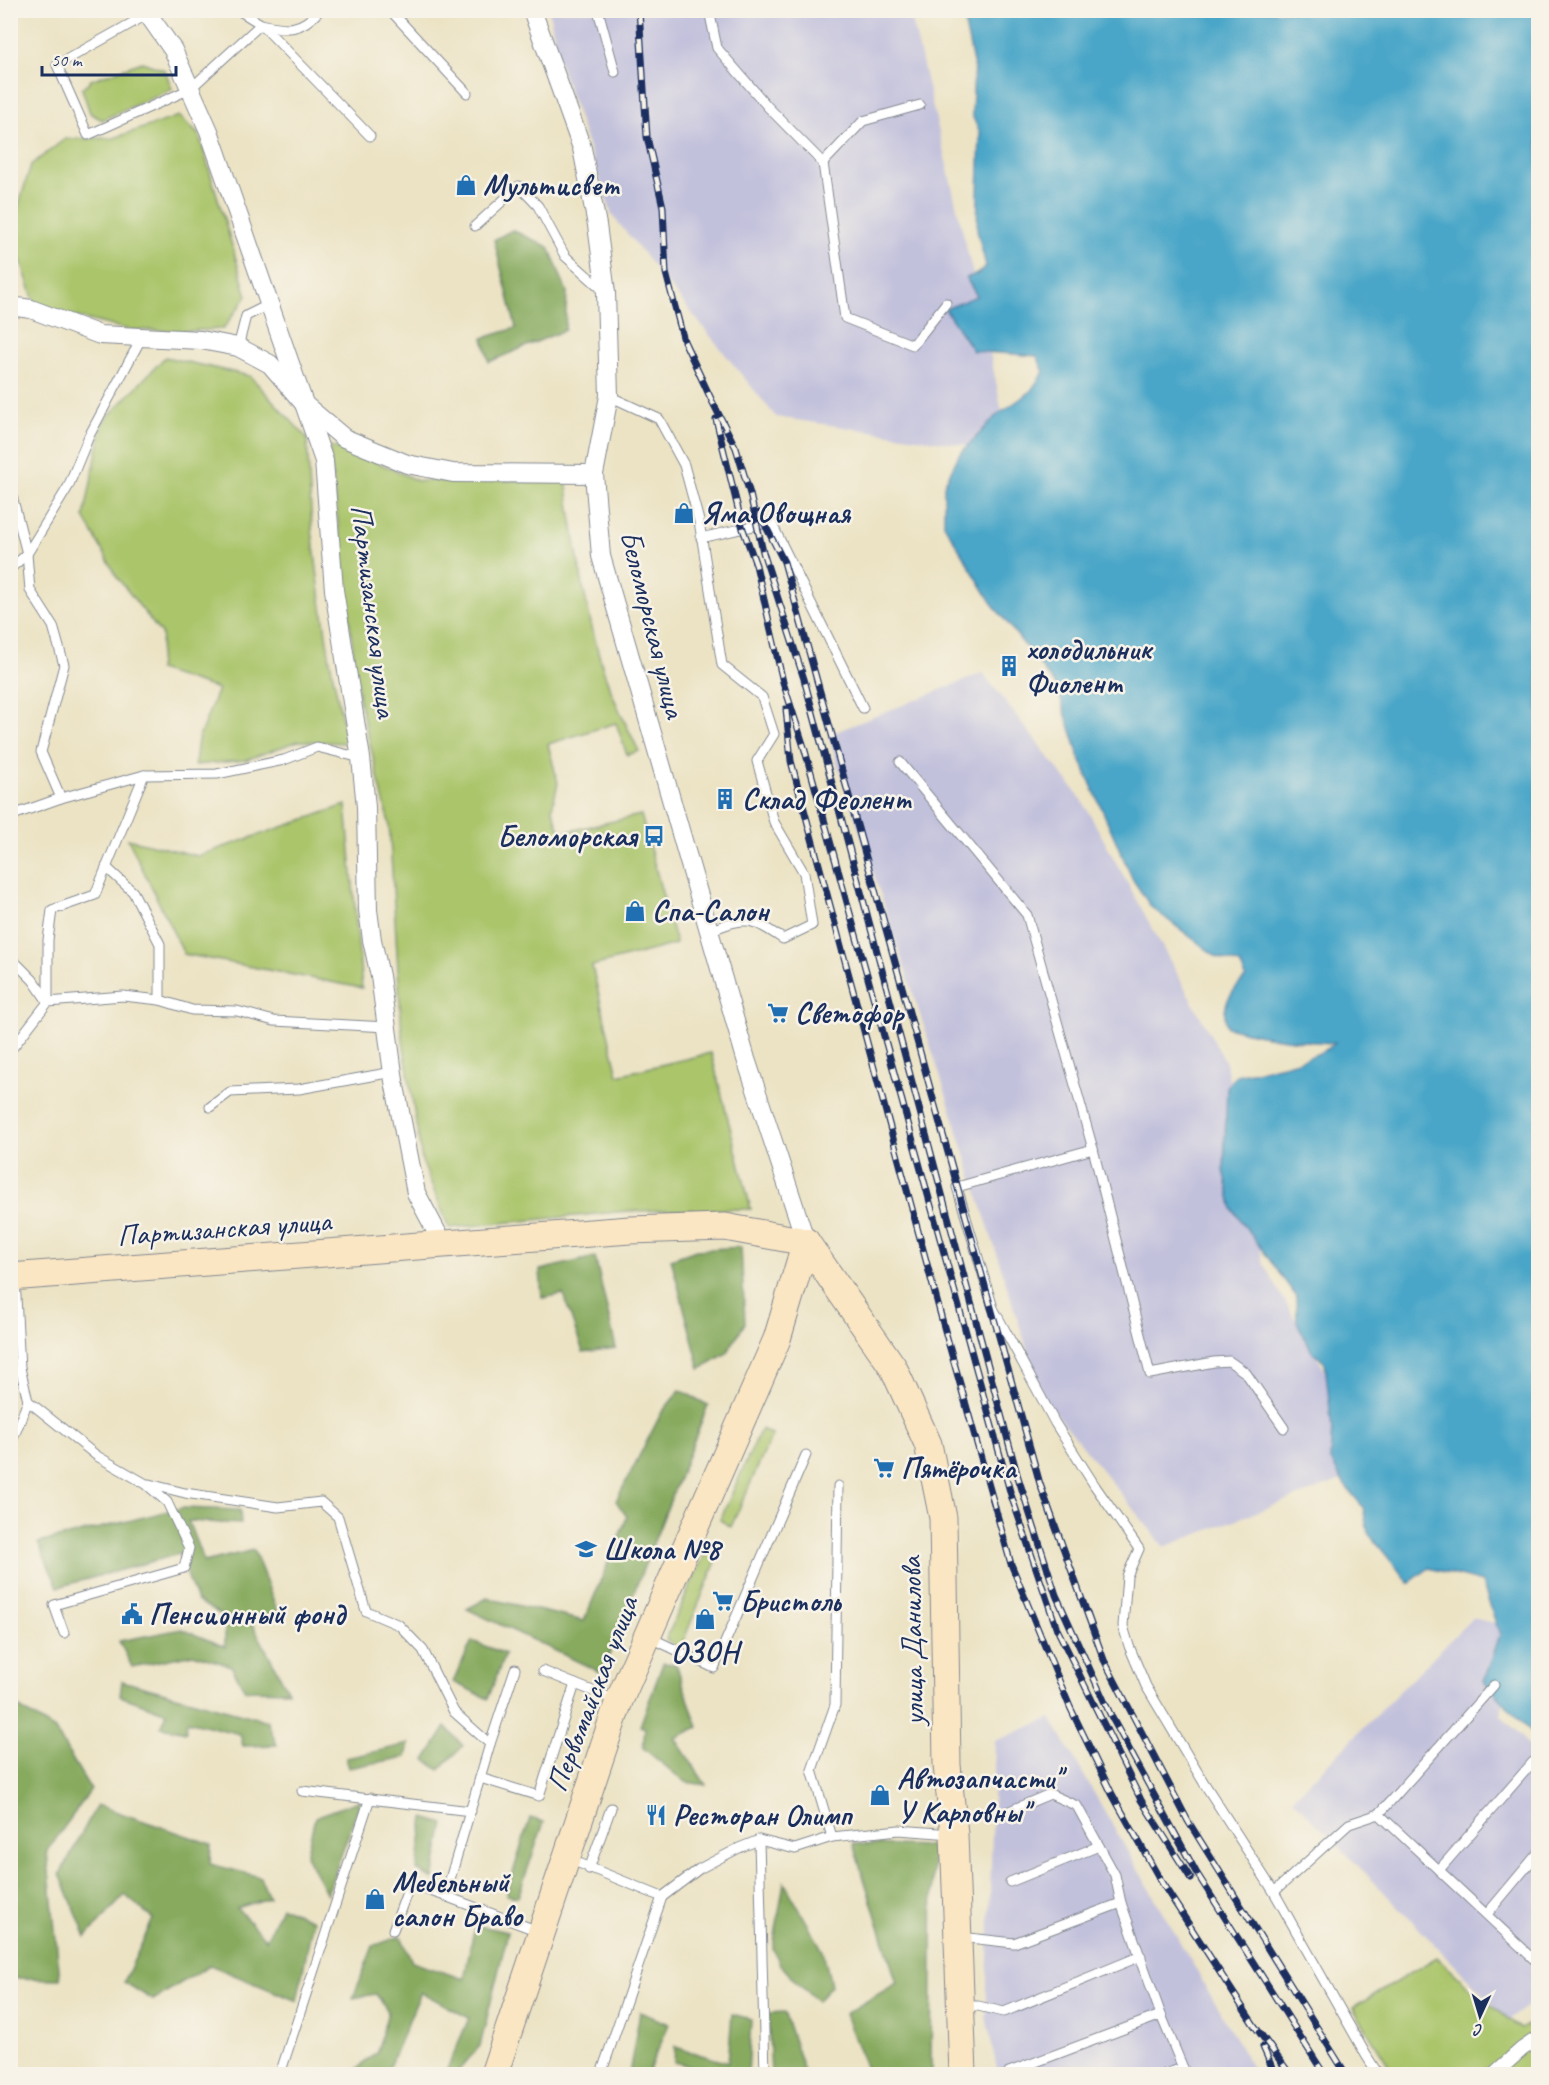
<svg xmlns="http://www.w3.org/2000/svg" width="1549" height="2085" viewBox="0 0 1549 2085" font-family="Caveat,sans-serif">
<style>
.industrial{fill:#c2c1dc}
.green{fill:#aac56b;stroke:#627a64;stroke-width:1.5}
.forest{fill:#87aa5f;stroke:#516c5e;stroke-width:1.5}
.water{fill:#4aa6c8;stroke:#326a93;stroke-width:1.5}
.lines{fill:none;stroke-linecap:round;stroke-linejoin:round}
.service-casing{stroke:#848991;stroke-width:11}
.pedestrian-casing{stroke:#848991;stroke-width:16}
.minor-casing{stroke:#848991;stroke-width:20}
.secondary-casing{stroke:#848991;stroke-width:29}
.service{stroke:#fff;stroke-width:9}
.pedestrian{stroke:#fff;stroke-width:14}
.minor{stroke:#fff;stroke-width:18}
.secondary{stroke:#fbe6c3;stroke-width:27}
.rail-casing{stroke:#1b2f5e;stroke-width:7}
.rail{stroke:#f7f3e8;stroke-width:4.5;stroke-dasharray:14;stroke-linecap:butt}
.labels{text-anchor:middle;stroke-width:5;stroke-linejoin:round;paint-order:stroke}
.poi-label{font-size:30px;font-weight:bold;fill:#1b2f5e;stroke:#f7f3e8;text-anchor:start}
.street-label{font-size:30px;fill:#1b2f5e;stroke:#f7f3e8}
</style>
<rect width="100%" height="100%" fill="#f7f3e8"/>
<filter id="ink" filterUnits="userSpaceOnUse"><feTurbulence type="fractalNoise" baseFrequency=".0167" numOctaves="2"/><feDisplacementMap in="SourceGraphic" scale="12" xChannelSelector="R" yChannelSelector="G"/><feConvolveMatrix kernelMatrix="1 2 1 2 8 2 1 2 1" color-interpolation-filters="sRGB"/></filter>
<filter id="wash" filterUnits="userSpaceOnUse"><feTurbulence type="fractalNoise" baseFrequency=".008" numOctaves="4" result="noise"/><feDisplacementMap in="SourceGraphic" scale="24" xChannelSelector="R" yChannelSelector="G"/><feGaussianBlur stdDeviation="1.35" result="paint"/><feColorMatrix in="noise" values="0 0 0 0 0 0 0 0 0 0 0 0 0 0 0 0 0 1.4 0 .05"/><feComposite in="paint" operator="in"/></filter>
<g filter="url(#wash)">
<rect width="100%" height="100%" fill="#ece3c4"/>
<g class="industrial">
<path d="M549,11h361l72,301 28,140 -234,-35 -164,-202 -53,-154z"/>
<path d="M983,673l99,127 144,263 37,200 79,138 2,78 -180,68 -122,-151 -105,-330 -109,-331z"/>
<path d="M1472,1618l26,6 14,28 -11,63 37,41v242l-30,22 -215,-221z"/>
<path d="M1051,1718l205,356h-258l-12,-57 9,-276z"/>
</g>
<g class="green">
<path d="M142,62l23,8 7,19 -70,31 -12,-7 -8,-24 9,-9z"/>
<path d="M179,116l20,19 48,161 -24,33 -36,2 -58,-1 -93,-23 -25,-77 20,-65 34,-26 49,-1z"/>
<path d="M165,357l85,19 57,62 5,92 8,63 10,68 17,82 -49,-2 -52,19 -51,5 3,-25 20,-51 -60,-19 4,-35 -45,-58 -33,-60 19,-95z"/>
<path d="M329,446l30,8 59,27 148,-1c8,61 18,123 35,182 9,31 24,61 38,89l-12,4 -11,-32 -68,21 10,39 -6,25 9,25 80,-18 35,129 -84,22 26,109 93,-22 40,156 -124,2 -178,17 -27,-67 -20,-127 -13,-211 -30,-124z"/>
<path d="M346,805l16,183 -178,-34 -56,-115 70,17z"/>
<path d="M761,1429l11,6 -41,92 -11,-7z"/>
<path d="M708,1547l13,2 -41,100 -14,-10z"/>
<path d="M1437,1957l31,29 53,43 17,-12v57h-144l-41,-66z"/>
</g>
<g class="forest">
<path d="M512,230l37,17 18,45 -2,38 -76,32 -6,-24 33,-10 -22,-88z"/>
<path d="M741,1247l4,76 -18,30 -27,16 -29,-110 25,-9z"/>
<path d="M595,1257l21,91 -33,4 -20,-58 -21,4 -2,-28z"/>
<path d="M680,1390l28,15 -106,268 -135,-64 20,-11 97,23 43,-104 -11,-16 46,-89z"/>
<path d="M181,1508l59,2 1,14 -53,-3 16,41 50,-12 25,65 -28,6 37,70 -43,-1 -14,-24 -38,-12 -61,13 -13,-26 63,-12 43,18v-30l-28,-16 -18,-47 -121,33 -20,-44z"/>
<path d="M472,1641l33,13 -17,45 -35,-17z"/>
<path d="M663,1663l13,1 22,63 -23,11 31,47 -21,-3 -42,-34 2,-20 -5,-2z"/>
<path d="M122,1681l145,40 10,24 -34,1 -3,-12 -53,-13 -1,11 -25,-5 6,-14 -47,-17z"/>
<path d="M10,1702l45,28 36,60 -44,61 13,128 -49,-1z"/>
<path d="M446,1727l17,19 -24,24 -14,-10z"/>
<path d="M409,1744l-3,13 -57,11 -3,-10z"/>
<path d="M361,1800l-34,94 -21,-38 9,-39z"/>
<path d="M97,1805l114,39 -1,20 50,13 9,21 -32,10 29,32 15,-33 32,13 -16,81 -87,-36 -57,35 -29,-18 29,-63 -28,-24 -39,42 -26,-63z"/>
<path d="M424,1818l20,6 -11,55 -16,-9z"/>
<path d="M530,1818l14,4 -26,75 -12,-2z"/>
<path d="M853,1844l80,2 -2,228h-63l-23,-60 52,-31z"/>
<path d="M784,1882l39,69 8,34 -13,16 -20,-17 -18,-20 -7,-16z"/>
<path d="M475,1925l33,7 -28,114 -21,24 2,4h-16l24,-56 -48,-26 -35,82h-35l26,-22 11,-40 -12,-18 -23,4 20,-52 28,-10 11,26 52,17z"/>
<path d="M640,2012l29,12 -20,46 5,4h-25z"/>
<path d="M784,2012l21,62h-34l-3,-61z"/>
<path d="M732,2014l19,5 -3,55h-31l-43,-12 1,-15 53,16z"/>
</g>
<path class="water" d="M957,11h581v1728l-54,-58 16,-46 -18,-53 -53,-14 -20,15 -41,-50 -5,-26 -19,-23 -14,-25 2,-31 -7,-65 -14,-13 -14,-28 -1,-26 -63,-86 -9,-40 3,-83 9,-12c25,-5 82,-15 99,-32 -38,-1 -72,-6 -108,-16 -7,-22 4,-35 19,-50l-6,-13 -23,-7 -66,-50 -18,-27 -53,-121 -23,-72 -66,-85 -47,-78v-39l15,-30 37,-39 34,-24 14,-20 -7,-16 -64,-5 -28,-42 32,-13 -11,-18 11,-4 9,-8 -9,-36 3,-97 -8,-18 2,-48 -10,-47z"/>
</g>
<g filter="url(#ink)">
<g class="lines">
<defs>
<g id="service">
<path d="M238,10l23,14 109,112"/>
<path d="M390,10l77,83"/>
<path d="M598,10l17,62"/>
<path d="M709,10l8,38 51,59 55,56 22,155 68,27 33,-42"/>
<path d="M148,14l-91,51 31,70 102,-46 71,-65c27,6 39,8 59,-14"/>
<path d="M823,163l40,-42 57,-16"/>
<path d="M475,226l44,-40 19,20 27,50 39,35"/>
<path d="M238,347l8,-31 24,-12"/>
<path d="M609,396l50,23 25,46 15,56 23,144 40,32 12,37 -17,27 17,61 30,51 8,52 -29,14c-33,-22 -37,-23 -74,-8"/>
<path d="M10,488l17,66 3,36 23,36 11,39 -23,87 20,46 83,-23 73,-1 67,-14 33,-13 44,11"/>
<path d="M701,538l70,-16 92,186"/>
<path d="M10,569l17,-15 41,-67 21,-51 53,-99"/>
<path d="M900,762l127,153 66,234 57,225 64,-12 15,-1 17,12 38,55"/>
<path d="M10,816l51,-18"/>
<path d="M106,867l27,25 27,52v56l32,10 45,1 37,10 113,6"/>
<path d="M10,957l23,23 15,22 75,-6 37,4"/>
<path d="M10,1051l38,-49v-62l4,-30 43,-15 49,-120"/>
<path d="M210,1107l20,-15 69,-3 94,-17"/>
<path d="M1093,1149l-136,38 36,121 62,115 40,63 44,63 -12,27 -4,50 6,20 17,40 58,97 70,109 92,163 12,19"/>
<path d="M15,1279l5,89 8,33 69,55 49,28 21,18 22,46 -5,20 -130,37 10,28"/>
<path d="M10,1376l10,-8"/>
<path d="M10,1446l18,-45"/>
<path d="M149,1484l36,9 93,14 43,-5 17,15 28,94 33,14 24,25 31,62 36,32"/>
<path d="M649,1637l65,31 92,-213"/>
<path d="M515,1669l-25,75 -45,152 93,35"/>
<path d="M543,1671l32,13"/>
<path d="M480,1778l59,18 36,-112 43,17"/>
<path d="M302,1791l169,20"/>
<path d="M1379,1814l115,-129"/>
<path d="M1000,1815l50,-21 27,12 38,69 6,28 40,112"/>
<path d="M832,1837l-20,-67 23,-65 3,-219"/>
<path d="M759,1840l6,234"/>
<path d="M569,1859l93,38 -61,177"/>
<path d="M589,1869l22,-61"/>
<path d="M1439,1870l94,-108"/>
<path d="M1010,1882l89,-36"/>
<path d="M1274,1892l75,-68 30,-10 159,149"/>
<path d="M662,1897l37,-28 40,-21 20,-8 36,9 37,-12 67,-7 53,4"/>
<path d="M1487,1914l51,-61"/>
<path d="M393,1930l17,-46 35,12"/>
<path d="M960,1937l54,6 107,-40"/>
<path d="M964,2006h14l26,6 137,-56"/>
<path d="M280,2074l90,-276"/>
<path d="M1009,2074v-2l152,-57 22,53"/>
<path d="M1165,2074l18,-6 3,6"/>
</g>
<path id="pedestrian" d="M1494,2074l28,-25 16,-11"/>
<g id="minor">
<path d="M145,10l28,40 36,81 115,330 10,129 27,168 5,49 2,103 4,30 8,36 14,105 22,112 27,51"/>
<path d="M532,10l50,138 15,77 9,68 3,103 -15,78 7,82 145,503 60,183"/>
<path d="M10,306l21,3 69,26 101,5 37,7 32,17 36,42 38,32 63,26 46,9 141,1"/>
</g>
<g id="secondary">
<path d="M806,1242l87,125 35,77 15,74 4,247 7,69 9,240"/>
<path d="M10,1277l620,-47 95,-3 81,15"/>
<path d="M494,2074l125,-373 158,-362 29,-97"/>
</g>
</defs>
<use href="#service" class="service-casing"/>
<use href="#pedestrian" class="pedestrian-casing"/>
<use href="#minor" class="minor-casing"/>
<use href="#secondary" class="secondary-casing"/>
<use href="#service" class="service"/>
<use href="#pedestrian" class="pedestrian"/>
<use href="#minor" class="minor"/>
<use href="#secondary" class="secondary"/>
<defs>
<g id="rail">
<path d="M639,10l8,127 16,70 3,66 18,68 28,60 24,47 14,46 13,58 41,127 213,795 39,121 55,121 85,156 128,202"/>
<path d="M716,419l27,110 13,36 27,117 21,65 207,748 46,134 84,171 50,79"/>
<path d="M759,513l25,49 256,922 64,176 84,161 158,253"/>
<path d="M786,709l5,52 153,566 67,237 59,143 42,87 50,89 92,142 36,49"/>
<path d="M1263,2047l12,27"/>
</g>
</defs>
<use href="#rail" class="rail-casing"/>
<use href="#rail" class="rail"/>
</g>
</g>
<defs>
<symbol id="shop-bare" viewBox="-9 -9 18 18"><path d="M-5-2.5h2.3a2.7 3.5 0 0 1 5.4 0H5L5.5 6h-11ZM-1.5-2.5h3a1.5 2.3 0 0 0-3 0Z" fill="#1f6fb2" stroke="#f7f3e8" stroke-width="2.5" paint-order="stroke"/></symbol>
<symbol id="building-bare" viewBox="-9 -9 18 18"><path d="M-4-6H4V6H1V3H-1V6H-4ZM-2.5-4.3h1.7v1.8h-1.7ZM.8-4.3h1.7v1.8H.8ZM-2.5-1h1.7V.8h-1.7ZM.8-1h1.7V.8H.8Z" fill="#1f6fb2" stroke="#f7f3e8" stroke-width="2.5" paint-order="stroke"/></symbol>
<symbol id="bus-bare" viewBox="-9 -9 18 18"><path d="M-5-6H5V4H4V6H2V4H-2V6H-4V4H-5ZM-3.5-4V0h7V-4ZM-3.5 1.2v1.5H-2V1.2ZM2 1.2v1.5H3.5V1.2Z" fill="#1f6fb2" stroke="#f7f3e8" stroke-width="2.5" paint-order="stroke"/></symbol>
<symbol id="supermarket-bare" viewBox="-9 -9 18 18"><path d="M-6-5.5h2.5l.6 2H6L4.5 2H-2.5L-4.4-4H-6ZM-1.5 3.2a1.3 1.3 0 1 0 .1 0ZM3 3.2a1.3 1.3 0 1 0 .1 0Z" fill="#1f6fb2" stroke="#f7f3e8" stroke-width="2.5" paint-order="stroke"/></symbol>
<symbol id="school-bare" viewBox="-9 -9 18 18"><path d="M0-5L7-2L0 1L-7-2ZM-4 1L0 2.5L4 1V4Q0 6-4 4Z" fill="#1f6fb2" stroke="#f7f3e8" stroke-width="2.5" paint-order="stroke"/></symbol>
<symbol id="civic-bare" viewBox="-9 -9 18 18"><path d="M-.6-6.5H3V-4.5H.6V-3L4-1V1h2V6H-6V1h2V-1L-.6-3ZM-1.2 2.5V6h2.4V2.5Z" fill="#1f6fb2" stroke="#f7f3e8" stroke-width="2.5" paint-order="stroke"/></symbol>
<symbol id="restaurant-bare" viewBox="-9 -9 18 18"><path d="M-5-6h1v4h1v-4h1v4h1v-4h1v5L-1.5 .5V6h-2V.5L-5-1ZM5-6V6H3V1.5H1.5Q1.5-4 5-6Z" fill="#1f6fb2" stroke="#f7f3e8" stroke-width="2.5" paint-order="stroke"/></symbol>
</defs>
<g fill-rule="evenodd">
<use href="#shop-bare" x="451" y="170" width="30" height="30"/>
<use href="#shop-bare" x="669" y="498" width="30" height="30"/>
<use href="#building-bare" x="994" y="651" width="30" height="30"/>
<use href="#building-bare" x="710" y="784" width="30" height="30"/>
<use href="#bus-bare" x="639" y="821" width="30" height="30"/>
<use href="#shop-bare" x="620" y="896" width="30" height="30"/>
<use href="#supermarket-bare" x="763" y="998" width="30" height="30"/>
<use href="#supermarket-bare" x="869" y="1453" width="30" height="30"/>
<use href="#school-bare" x="571" y="1534" width="30" height="30"/>
<use href="#supermarket-bare" x="708" y="1586" width="30" height="30"/>
<use href="#civic-bare" x="117" y="1599" width="30" height="30"/>
<use href="#shop-bare" x="690" y="1604" width="30" height="30"/>
<use href="#shop-bare" x="865" y="1780" width="30" height="30"/>
<use href="#restaurant-bare" x="641" y="1800" width="30" height="30"/>
<use href="#shop-bare" x="360" y="1884" width="30" height="30"/>
</g>
<g class="labels">
<g class="poi-label">
<text x="483" y="195">Мультисвет</text>
<text x="701" y="523">Яма Овощная</text>
<text x="1026" y="659">холодильник<tspan x="1026" dy="34">Фиолент</tspan></text>
<text x="742" y="809">Склад Феолент</text>
<text x="637" y="846" text-anchor="end">Беломорская</text>
<text x="652" y="921">Спа-Салон</text>
<text x="795" y="1023">Светофор</text>
<text x="901" y="1478">Пятёрочка</text>
<text x="603" y="1559">Школа №8</text>
<text x="740" y="1611">Бристоль</text>
<text x="149" y="1624">Пенсионный фонд</text>
<text x="705" y="1662" text-anchor="middle">ОЗОН</text>
<text x="897" y="1788">Автозапчасти"<tspan x="897" dy="34">У Карловны"</tspan></text>
<text x="673" y="1825">Ресторан Олимп</text>
<text x="392" y="1892">Мебельный<tspan x="392" dy="34">салон Браво</tspan></text>
</g>
<g class="street-label">
<text transform="translate(374 611) rotate(83)" y="10">Партизанская улица</text>
<text transform="translate(653 624) rotate(76)" y="10">Беломорская улица</text>
<text transform="translate(224 1228) rotate(-4)" y="10">Партизанская улица</text>
<text transform="translate(912 1641) rotate(-91)" y="10">улица Данилова</text>
<text transform="translate(592 1694) rotate(-69)" y="10">Первомайская улица</text>
</g>
</g>
<rect width="1549" height="2085" fill="none" stroke="#f7f3e8" stroke-width="36"/>
<g transform="translate(1480 2016) rotate(184)" stroke="#f7f3e8" stroke-width="4.5" paint-order="stroke">
<path d="M0-4.5L10 22L0 15L-10 22Z" fill="#1b2f5e"/>
<text y="-9" font-size="16" font-weight="bold" text-anchor="middle" fill="#1b2f5e">С</text>
</g>
<path d="M42 66v9h134v-9" fill="none" stroke="#1b2f5e" stroke-width="3"/>
<text x="51" y="66" font-size="18" fill="#1b2f5e" stroke="#f7f3e8" stroke-width="4.5" paint-order="stroke">50 m</text>
</svg>
